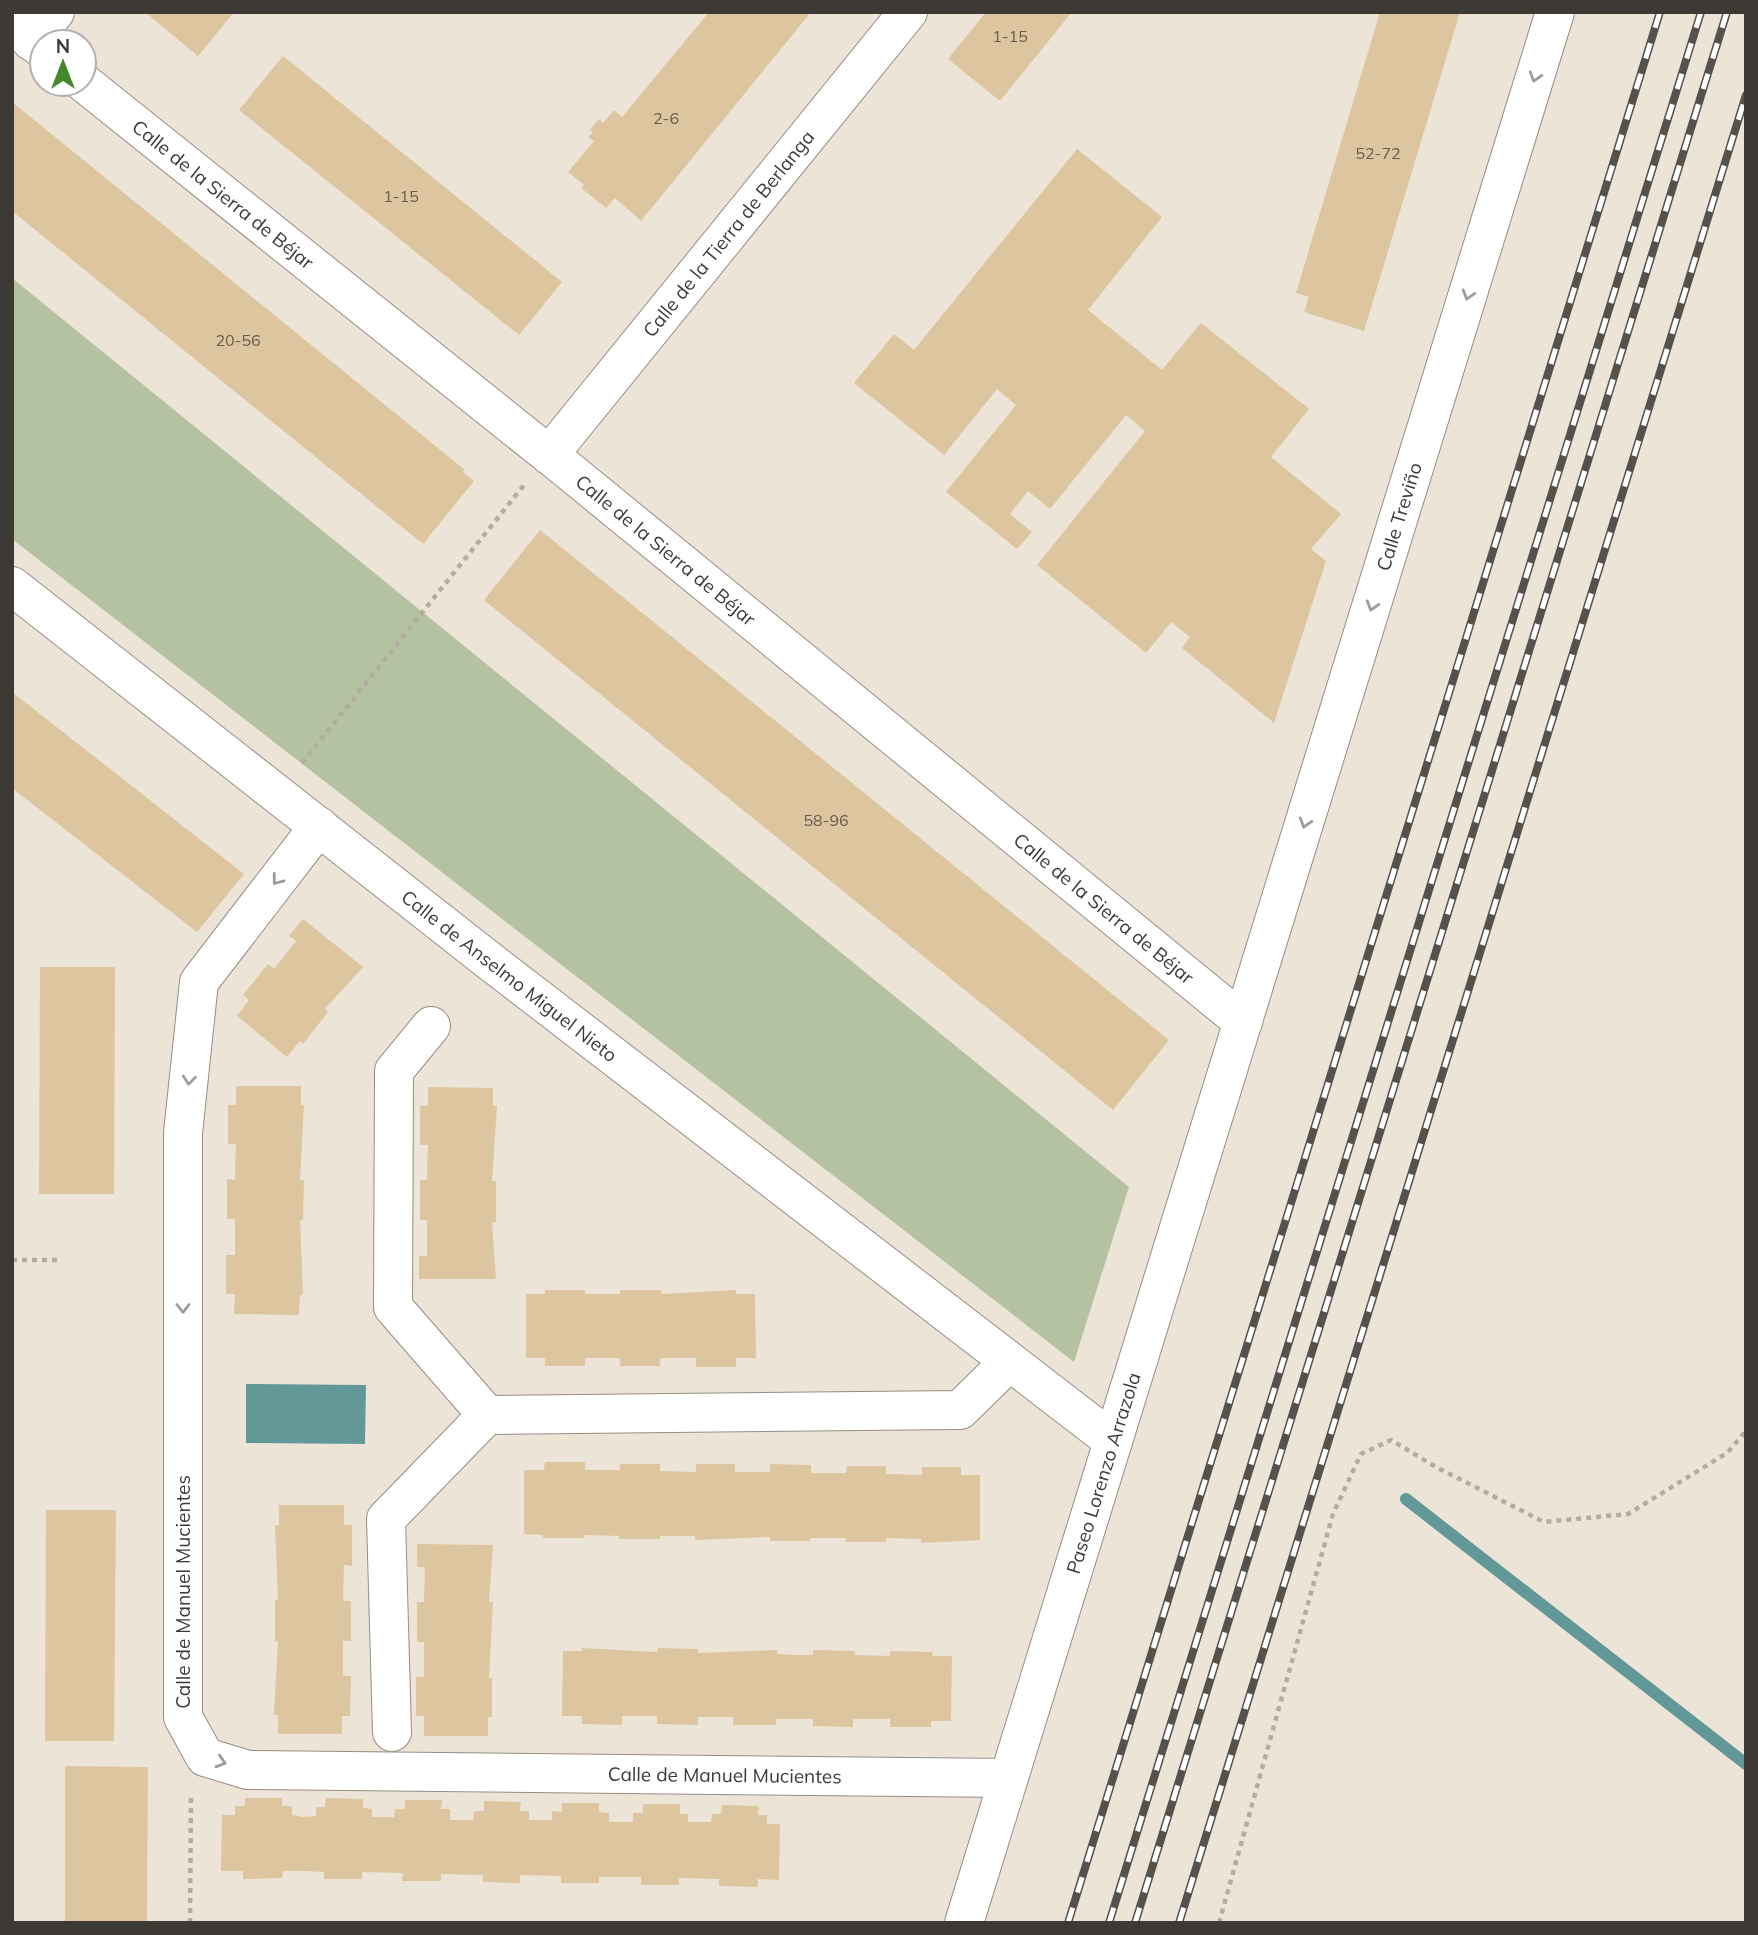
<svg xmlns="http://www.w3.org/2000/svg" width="1758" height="1935" viewBox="0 0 1758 1935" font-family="Mulish,sans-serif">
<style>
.green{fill:#b5c2a2}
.water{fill:#639899}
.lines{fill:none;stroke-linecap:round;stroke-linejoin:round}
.stream{stroke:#639899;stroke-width:12}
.building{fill:#ddc5a0}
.minor-casing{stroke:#968e83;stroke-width:40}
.path{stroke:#b2aca1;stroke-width:4.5;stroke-dasharray:5 5;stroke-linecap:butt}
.minor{stroke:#fff;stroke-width:38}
.rail-casing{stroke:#55514b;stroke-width:8}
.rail{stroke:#fff;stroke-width:5;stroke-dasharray:16;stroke-linecap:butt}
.oneway{stroke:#9e9c9a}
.labels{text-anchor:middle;stroke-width:6;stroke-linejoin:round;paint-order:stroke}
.number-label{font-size:16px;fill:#655c4f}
.street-label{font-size:19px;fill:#3d3934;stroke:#fff}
</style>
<rect width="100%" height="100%" fill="#ece4d7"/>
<path class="green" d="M12,278l1117,909 -55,175 -1062,-823z"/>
<path class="water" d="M246,1384l120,1 -1,59 -119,-1z"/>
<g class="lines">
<path class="stream" d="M1406,1499l340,265"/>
</g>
<g class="building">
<path d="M145,12h89l-36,44z"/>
<path d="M709,12h102l-170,209 -26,-23 -9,10 -25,-20 3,-3 -16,-13 26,-31 -6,-4 5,-5 -3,-2 9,-11 4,4 11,-13 8,7z"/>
<path d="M986,12h86l-72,89 -52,-42z"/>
<path d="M1380,12h80l-96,319 -60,-19 5,-15 -13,-4z"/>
<path d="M283,56l279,226 -43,53 -280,-225z"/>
<path d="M12,102l453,368 -2,2 11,9 -51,63 -411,-333z"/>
<path d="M1077,149l85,68 -74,93 74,60 39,-47 108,86 -38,48 70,57 -30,35 15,12 -52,162 -92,-75 8,-11 -19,-15 -25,31 -109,-88 108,-134 -19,-16 -76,94 -22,-18 -18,23 22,18 -15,17 -71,-57 70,-87 -19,-16 -53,66 -90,-72 40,-49 20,16z"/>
<path d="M540,530l629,510 -56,70 -629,-510z"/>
<path d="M12,692l232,182 -47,58 -185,-144z"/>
<path d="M303,919l60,48 -38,42 3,3 -25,32 -3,-3 -13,16 -50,-41 12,-16 -6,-5 25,-31 6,5 22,-28 -7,-5z"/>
<path d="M40,967h75l-1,227h-75z"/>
<path d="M236,1086h65v19h3l-4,75h4l-1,40h-3l3,75h-3l-1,20 -65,-1 1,-20h-9v-39h9v-36h-8v-40l8,1 1,-36h-8v-39h8z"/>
<path d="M428,1087l65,1v18h4l-5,75h4v41h-4l4,57h-77v-23h8v-36h-7v-40h7l1,-35h-8v-39h8z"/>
<path d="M545,1290h40v4h35v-4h41v4l75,-4v4h19l1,64h-20v9h-40v-9h-36v8h-40v-8h-35v8h-40v-8h-19v-64h19z"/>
<path d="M545,1462h40v8h35v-6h40v7l36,1v-8h39v8h35v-8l41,1v8h35l1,-7h39v8l36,1v-8h39v8h19v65l-59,3v-4l-35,-1v4h-41l1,-4h-36v3h-40v-4l-75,3v-4h-35v3h-41v-3l-35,-1v3h-41v-3l-19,-1v-64h20z"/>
<path d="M279,1505h65v20h8v41l-8,-1 -1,36h8v40h-8v35h8l-1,40h-8v18h-64v-19h-4l4,-74h-3v-41h3l-3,-75h4z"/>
<path d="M46,1510h70l-2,231h-69z"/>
<path d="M417,1544l76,1 -4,57h4l-4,76h3v39h-4v19h-64v-20h-8v-39h8v-35h-7v-40h7l1,-35h-8z"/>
<path d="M582,1648l75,4 1,-4 40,1v4l79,-3v4l18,1h18v-5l42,1v4l35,1v-5l43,1 -1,4h20l-1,65h-20v6h-41v-8h-37v8l-40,-1v-7h-37v6h-43v-8h-35v8l-41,-1v-8h-35v9l-40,-1v-8h-20l1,-65h19z"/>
<path d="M65,1766l83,1 -1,156h-82z"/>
<path d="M245,1798h37v8h10v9l11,2 13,-1v-9h9l1,-9 37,1v9l9,1v8h22l1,-8h10v-9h37l-1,9h9v11h23l1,-9h10v-10l37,1 -1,9h9v9h23v-9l10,1v-9h37v9l10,1v9h24v-9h10v-9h37v10h8v8h23l1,-8h9l1,-9 37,1 -1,9h9v9h13l-1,56 -21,-1v8l-39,-1v-7l-40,-1v7h-38v-8h-42v6h-38v-7l-41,-1v8l-37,-1v-7l-42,-1v7h-39l1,-8 -41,-1v7h-38v-7l-20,-1h-21l-1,7 -39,1v-8h-22l1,-56h13v-9h10z"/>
</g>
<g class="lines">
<defs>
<g id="minor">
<path d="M12,25l30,24"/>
<path d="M31,41l24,-29"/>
<path id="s1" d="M84,83l484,387 675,552"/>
<path id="s2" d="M549,455l359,-443"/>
<path id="s3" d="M12,586l475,373 626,482"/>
<path id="s4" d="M319,826l-120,156 -16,151v584l22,40 43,13 760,8"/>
<path d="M431,1026l-37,45 -1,236 94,108 473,-5 49,-48"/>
<path d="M392,1732l-6,-213 101,-104"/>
<path id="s5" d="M964,1923l591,-1911"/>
</g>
</defs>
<use href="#minor" class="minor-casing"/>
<g class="path">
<path d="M302,763l222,-278"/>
<path d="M12,1260h49"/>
<path d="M190,1923l1,-129"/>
<path d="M1219,1923l114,-409 28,-60 30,-14 45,27 108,55 84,-8 99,-61 19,-22"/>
</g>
<use href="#minor" class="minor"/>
<defs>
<g id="rail">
<path d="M1068,1923l592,-1911"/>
<path d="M1109,1923l592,-1911"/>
<path d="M1135,1923l592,-1911"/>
<path d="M1179,1923l567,-1828"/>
</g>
</defs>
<use href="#rail" class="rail-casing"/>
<use href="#rail" class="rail"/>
</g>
<defs><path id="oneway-chevron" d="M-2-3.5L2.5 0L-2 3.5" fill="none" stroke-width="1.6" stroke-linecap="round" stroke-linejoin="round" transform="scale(1.75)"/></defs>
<g class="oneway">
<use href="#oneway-chevron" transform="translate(1535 77) rotate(107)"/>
<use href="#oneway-chevron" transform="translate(1468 295) rotate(107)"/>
<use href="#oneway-chevron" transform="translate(1372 606) rotate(107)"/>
<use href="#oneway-chevron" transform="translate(1305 823) rotate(107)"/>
<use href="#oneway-chevron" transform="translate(277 880) rotate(127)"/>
<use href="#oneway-chevron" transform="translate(189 1080) rotate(96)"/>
<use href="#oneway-chevron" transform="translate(183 1308) rotate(90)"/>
<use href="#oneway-chevron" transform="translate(221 1762) rotate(17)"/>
</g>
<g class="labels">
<g class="number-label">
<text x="1010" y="42">1-15</text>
<text x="666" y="124">2-6</text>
<text x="1378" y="159">52-72</text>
<text x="401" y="202">1-15</text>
<text x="238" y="346">20-56</text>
<text x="826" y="826">58-96</text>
</g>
<g class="street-label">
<text dy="7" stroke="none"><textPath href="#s1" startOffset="178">Calle de la Sierra de Béjar</textPath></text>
<text dy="7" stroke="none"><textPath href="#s2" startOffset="285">Calle de la Tierra de Berlanga</textPath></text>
<text dy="7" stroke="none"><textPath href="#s5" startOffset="1472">Calle Treviño</textPath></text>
<text dy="7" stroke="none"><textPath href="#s1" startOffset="746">Calle de la Sierra de Béjar</textPath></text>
<text dy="7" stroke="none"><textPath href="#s1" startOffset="1312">Calle de la Sierra de Béjar</textPath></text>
<text dy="7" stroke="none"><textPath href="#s3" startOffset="632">Calle de Anselmo Miguel Nieto</textPath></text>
<text dy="7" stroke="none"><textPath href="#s5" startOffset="471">Paseo Lorenzo Arrazola</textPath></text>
<text transform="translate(183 1592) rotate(-90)" y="7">Calle de Manuel Mucientes</text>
<text dy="7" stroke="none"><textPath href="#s4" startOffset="1500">Calle de Manuel Mucientes</textPath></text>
</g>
</g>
<rect width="1758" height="1935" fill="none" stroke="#3d3934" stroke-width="28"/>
<g transform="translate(63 63)"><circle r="33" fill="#ffffff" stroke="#b1b0ae" stroke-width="2"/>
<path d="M0-5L12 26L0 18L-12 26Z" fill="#45882c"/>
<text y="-10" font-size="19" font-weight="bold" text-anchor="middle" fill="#3d3934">N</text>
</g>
</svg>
